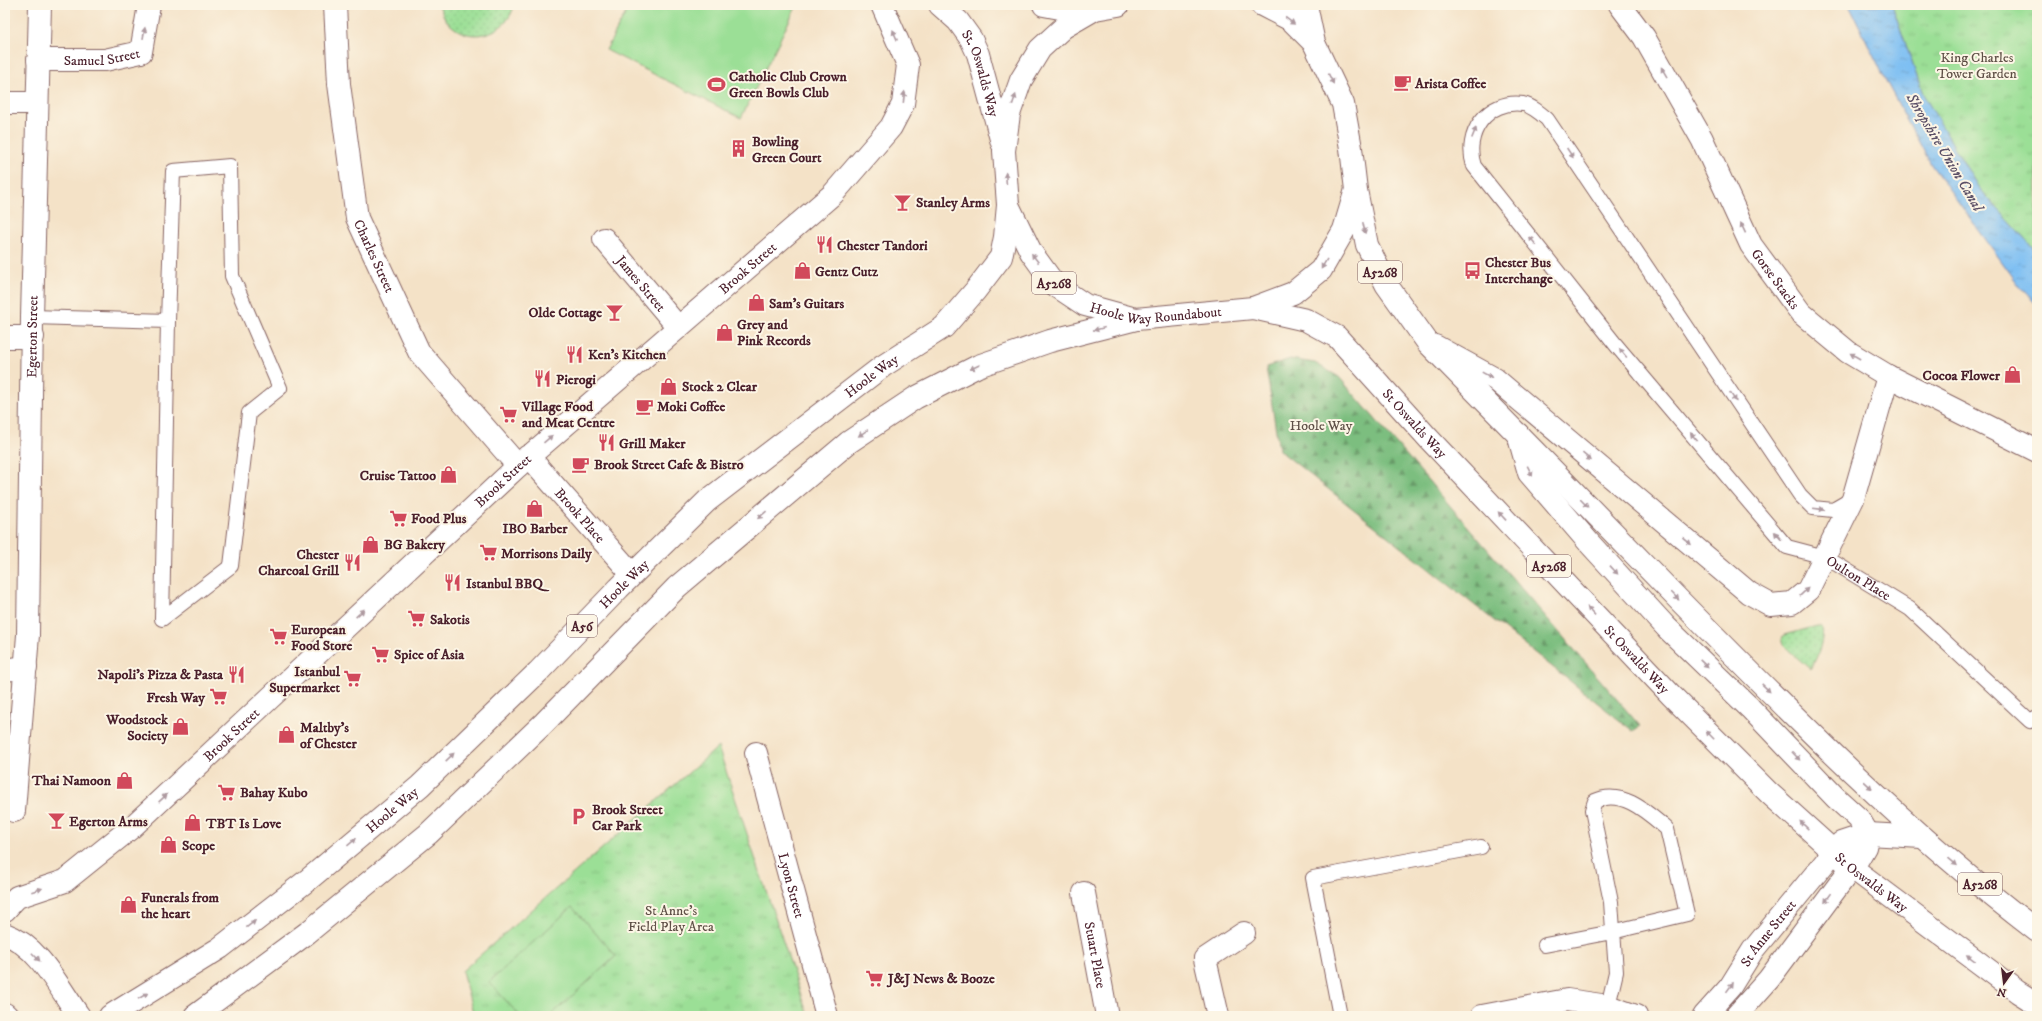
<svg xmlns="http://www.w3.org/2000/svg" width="2042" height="1021" viewBox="0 0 2042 1021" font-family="'IM FELL DW Pica',serif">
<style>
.grass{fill:url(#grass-dots);stroke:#727f60}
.forest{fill:url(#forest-firs);stroke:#636e55}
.park{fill:url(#park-tufts);stroke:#727f60}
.pitch{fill:#9bdf96;stroke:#727f60}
.water{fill:url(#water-ripples);stroke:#646f8f}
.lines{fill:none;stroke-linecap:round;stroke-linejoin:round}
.service-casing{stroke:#866362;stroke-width:16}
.pedestrian-casing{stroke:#866362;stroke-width:24}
.minor-casing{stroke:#866362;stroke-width:24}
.tertiary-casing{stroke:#866362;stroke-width:24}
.trunk-casing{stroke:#866362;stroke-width:24}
.service{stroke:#fff;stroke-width:14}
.pedestrian{stroke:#fff;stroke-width:22}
.minor{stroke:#fff;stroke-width:22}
.tertiary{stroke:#fff;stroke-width:22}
.trunk{stroke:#fff;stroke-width:22}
.oneway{fill:#ae9aa0}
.labels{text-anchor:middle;stroke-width:4;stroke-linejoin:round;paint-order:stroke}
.shield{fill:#fcf5e5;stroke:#7f5f63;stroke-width:1}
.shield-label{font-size:13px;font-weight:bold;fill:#4a1f2b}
.street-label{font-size:14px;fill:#4a1f2b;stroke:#fcf5e5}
.park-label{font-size:14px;fill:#5e4f46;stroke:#fcf5e5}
.poi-label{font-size:14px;font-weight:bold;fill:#4a1f2b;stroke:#fcf5e5;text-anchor:start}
.water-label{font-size:15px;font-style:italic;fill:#5a4f67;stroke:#fcf5e5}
</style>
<defs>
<pattern id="grass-dots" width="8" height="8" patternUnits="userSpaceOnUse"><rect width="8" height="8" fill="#9bdf96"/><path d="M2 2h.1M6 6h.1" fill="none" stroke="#87bf81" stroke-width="1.8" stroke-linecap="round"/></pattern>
<pattern id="forest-firs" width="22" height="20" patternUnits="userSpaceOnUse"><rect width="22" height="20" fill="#7cbe7f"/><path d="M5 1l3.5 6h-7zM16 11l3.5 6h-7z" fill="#689a68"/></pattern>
<pattern id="park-tufts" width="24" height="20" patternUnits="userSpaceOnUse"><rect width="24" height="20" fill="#9bdf96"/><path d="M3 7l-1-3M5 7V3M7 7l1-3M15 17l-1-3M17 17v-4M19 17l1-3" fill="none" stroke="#87bf81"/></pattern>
<pattern id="water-ripples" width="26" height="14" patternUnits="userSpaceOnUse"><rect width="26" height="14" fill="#7ebff3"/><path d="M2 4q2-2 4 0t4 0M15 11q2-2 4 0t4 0" fill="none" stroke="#699bc5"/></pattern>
</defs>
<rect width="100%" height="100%" fill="#fcf5e5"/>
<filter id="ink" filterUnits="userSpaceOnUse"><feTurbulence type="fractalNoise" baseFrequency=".025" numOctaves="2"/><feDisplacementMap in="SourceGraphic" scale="8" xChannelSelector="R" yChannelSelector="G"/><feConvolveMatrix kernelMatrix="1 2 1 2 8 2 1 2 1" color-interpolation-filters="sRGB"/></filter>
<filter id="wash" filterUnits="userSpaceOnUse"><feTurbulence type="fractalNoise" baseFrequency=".012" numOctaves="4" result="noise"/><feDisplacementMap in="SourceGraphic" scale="16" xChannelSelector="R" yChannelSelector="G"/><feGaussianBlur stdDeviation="0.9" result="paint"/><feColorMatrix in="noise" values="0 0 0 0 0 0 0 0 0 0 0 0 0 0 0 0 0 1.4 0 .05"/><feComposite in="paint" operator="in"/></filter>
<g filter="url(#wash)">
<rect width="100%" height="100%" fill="#f4e2c7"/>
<g class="grass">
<path d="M439,5h75c-5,27 -41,40 -62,21 -7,-5 -10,-13 -13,-21z"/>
<path d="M1817,626l5,1c3,11 -5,33 -12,42l-27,-24 -2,-7 4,-3z"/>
</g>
<path class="forest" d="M1290,359l25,4 24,14 301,349 -7,5 -354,-281 -13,-83z"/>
<g class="park">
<path d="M1892,5h145v247l-59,-65 -55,-93z"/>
<path d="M718,747l90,269h-334l-12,-45z"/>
</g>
<g class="pitch">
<path d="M630,5h167l-56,113 -135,-68z"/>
<path d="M572,907l44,49 -66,60h-30l-31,-34z"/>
</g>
<path class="water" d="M1849,5h43l31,89 55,93 59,65v53l-16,-17 -89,-122 -44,-81z"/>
</g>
<g filter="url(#ink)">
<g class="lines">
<defs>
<g id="service">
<path d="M32,317l136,4 -6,298 69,-53 18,-153 31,-25 -48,-112 -2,-110 -57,5 -5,150"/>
<path id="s1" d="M1852,499l-19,11 -20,-2 -13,-13 -253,-376c-7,-6 -15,-13 -24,-15 -36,-5 -60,30 -49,62l142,179 171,202 38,10 85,52 120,112 7,-4"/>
<path d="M1545,945l67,-13 75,-18 -20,-85c-19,-16 -45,-41 -72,-28l-3,9 19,92 5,70 -8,34"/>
<path d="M1340,1016l-27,-138 168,-31"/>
</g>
<g id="pedestrian">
<path id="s2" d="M528,456l104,118"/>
</g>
<g id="minor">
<path id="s3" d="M335,5l4,79 18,134 62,134 99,114"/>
<path id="s4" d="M38,60h67l36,-8 8,-47"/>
<path d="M5,103h32"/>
<path id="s5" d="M604,239l74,88"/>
<path d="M5,337h28"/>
<path d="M1435,346l60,33 254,214 22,12 21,-2 16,-13 45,-91 35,-123"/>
<path d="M5,670l21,-3"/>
<path id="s6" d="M756,753l71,263"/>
<path id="s7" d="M14,811l14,-176 4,-318 8,-312"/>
<path id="s8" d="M1084,893l23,123"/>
<path id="s9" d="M5,910l12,-13 48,-16 66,-53 387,-362 315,-272 58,-67 12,-23 5,-39 -26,-60"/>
<path d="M1218,1016l-13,-57 39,-26"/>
</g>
<g id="tertiary">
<path d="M1306,5l8,38"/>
<path id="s10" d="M1620,5l24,32 58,102 49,106 50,68 47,39 40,24 149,75"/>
<path d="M1518,434l11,39 62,72 76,83 83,80 86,90 23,21 9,15 -3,13 -7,12 -89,120 -33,37"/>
<path d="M5,934c34,12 54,54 74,82"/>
<path d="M5,1014l2,2"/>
<path d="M1482,1016l85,-16 41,6 28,10"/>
<path id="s11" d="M1704,1016l26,-29 23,-37 88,-107 27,-9 54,3"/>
</g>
<g id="trunk">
<path id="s12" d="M940,5l18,16 13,18 7,15 24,89"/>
<path d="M1044,5l21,4h28"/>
<path id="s13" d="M1118,5l-23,4 -31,18 -24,22 -19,31 -12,34 -5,37 4,54 23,47 24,33 30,20 51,14 117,-11 40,-15 28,-23 23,-40 11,-37"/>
<path d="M1262,5l29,15 23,23 29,61 8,44 5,42 11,55 19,39 42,59c84,85 167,170 250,256 114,116 229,233 359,332"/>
<path id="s14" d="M1253,308l53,12 31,17 92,102 242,256 98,98 82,74 167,125 19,12"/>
<path id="s15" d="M110,1016l110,-68 89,-69 111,-93 118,-114 81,-84 88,-87 176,-135 61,-39 31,-36 26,-34 4,-20 3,-32"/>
<path d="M195,1016l112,-83 121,-99 116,-111 133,-136 172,-145 66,-44 63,-32 72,-25 86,-22"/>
</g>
</defs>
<use href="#service" class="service-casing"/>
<use href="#pedestrian" class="pedestrian-casing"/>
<use href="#minor" class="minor-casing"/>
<use href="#tertiary" class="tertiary-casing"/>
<use href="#trunk" class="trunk-casing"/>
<use href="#service" class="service"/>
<use href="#pedestrian" class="pedestrian"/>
<use href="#minor" class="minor"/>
<use href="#tertiary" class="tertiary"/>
<use href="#trunk" class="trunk"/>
</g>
<defs><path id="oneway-solid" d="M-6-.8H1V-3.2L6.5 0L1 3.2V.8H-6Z"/></defs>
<g class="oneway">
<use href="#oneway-solid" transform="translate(1290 21) rotate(36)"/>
<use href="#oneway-solid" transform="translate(144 33) rotate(-80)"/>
<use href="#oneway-solid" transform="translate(895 35) rotate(-113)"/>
<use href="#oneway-solid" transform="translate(1664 72) rotate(-120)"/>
<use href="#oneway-solid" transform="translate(1331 79) rotate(64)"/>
<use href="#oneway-solid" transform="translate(904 97) rotate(-83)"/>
<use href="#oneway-solid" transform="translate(1014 100) rotate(-71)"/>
<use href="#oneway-solid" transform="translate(1474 133) rotate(-68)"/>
<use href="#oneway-solid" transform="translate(1570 153) rotate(56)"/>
<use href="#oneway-solid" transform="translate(1006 178) rotate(-94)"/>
<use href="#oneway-solid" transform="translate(1364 228) rotate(78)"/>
<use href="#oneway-solid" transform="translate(1743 228) rotate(-115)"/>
<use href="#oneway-solid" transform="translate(1533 241) rotate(-129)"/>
<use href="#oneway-solid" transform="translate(1035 258) rotate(-127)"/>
<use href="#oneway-solid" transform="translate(1324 264) rotate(120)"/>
<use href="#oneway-solid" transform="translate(1099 329) rotate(165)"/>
<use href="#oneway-solid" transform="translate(1623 353) rotate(-130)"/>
<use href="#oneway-solid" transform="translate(1855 356) rotate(-150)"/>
<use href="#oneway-solid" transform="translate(975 367) rotate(155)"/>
<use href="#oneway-solid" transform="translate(1487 375) rotate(29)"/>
<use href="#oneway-solid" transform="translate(1733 397) rotate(56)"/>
<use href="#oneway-solid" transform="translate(863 433) rotate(146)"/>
<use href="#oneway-solid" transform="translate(1694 437) rotate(-130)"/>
<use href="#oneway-solid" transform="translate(548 439) rotate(-41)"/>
<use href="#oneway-solid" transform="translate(1587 457) rotate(40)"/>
<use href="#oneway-solid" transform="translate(1530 471) rotate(63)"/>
<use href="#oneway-solid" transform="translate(1584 503) rotate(46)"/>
<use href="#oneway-solid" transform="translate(1819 509) rotate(7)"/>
<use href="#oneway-solid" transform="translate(762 515) rotate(140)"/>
<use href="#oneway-solid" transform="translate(1502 516) rotate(-133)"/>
<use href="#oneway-solid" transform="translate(1778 536) rotate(-131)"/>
<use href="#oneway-solid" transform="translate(1687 541) rotate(40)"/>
<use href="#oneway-solid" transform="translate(1614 570) rotate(47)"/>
<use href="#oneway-solid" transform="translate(1804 592) rotate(-44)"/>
<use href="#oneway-solid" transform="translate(1675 596) rotate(46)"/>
<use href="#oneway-solid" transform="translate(1591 611) rotate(-133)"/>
<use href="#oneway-solid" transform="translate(360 613) rotate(-43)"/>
<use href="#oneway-solid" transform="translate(1704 664) rotate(44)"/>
<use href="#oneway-solid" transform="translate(1766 688) rotate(44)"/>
<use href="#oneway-solid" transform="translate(1710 735) rotate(-134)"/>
<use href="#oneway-solid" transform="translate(1796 756) rotate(47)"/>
<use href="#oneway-solid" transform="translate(450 757) rotate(-44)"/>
<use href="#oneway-solid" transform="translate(1868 785) rotate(43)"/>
<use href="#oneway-solid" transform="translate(163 798) rotate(-43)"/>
<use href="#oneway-solid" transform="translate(1804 825) rotate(-137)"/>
<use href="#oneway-solid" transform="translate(352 842) rotate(-40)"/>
<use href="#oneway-solid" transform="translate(1952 862) rotate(40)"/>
<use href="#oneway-solid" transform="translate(37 890) rotate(-18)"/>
<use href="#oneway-solid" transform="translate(1828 898) rotate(126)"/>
<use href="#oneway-solid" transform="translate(251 924) rotate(-38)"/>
<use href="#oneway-solid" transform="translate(36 957) rotate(46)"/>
<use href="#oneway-solid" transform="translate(1971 958) rotate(-144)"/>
<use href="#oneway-solid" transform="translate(1730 987) rotate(-54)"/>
<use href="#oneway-solid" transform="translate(143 996) rotate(-32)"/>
</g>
</g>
<defs>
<symbol id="cafe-bare" viewBox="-9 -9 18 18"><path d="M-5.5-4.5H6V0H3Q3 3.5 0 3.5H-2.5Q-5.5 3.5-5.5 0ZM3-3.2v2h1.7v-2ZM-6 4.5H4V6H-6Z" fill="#d1495b" stroke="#fcf5e5" stroke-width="2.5" paint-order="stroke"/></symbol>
<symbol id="stadium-bare" viewBox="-9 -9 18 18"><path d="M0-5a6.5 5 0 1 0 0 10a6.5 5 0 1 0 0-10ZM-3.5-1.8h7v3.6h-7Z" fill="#d1495b" stroke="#fcf5e5" stroke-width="2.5" paint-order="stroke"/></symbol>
<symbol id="building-bare" viewBox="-9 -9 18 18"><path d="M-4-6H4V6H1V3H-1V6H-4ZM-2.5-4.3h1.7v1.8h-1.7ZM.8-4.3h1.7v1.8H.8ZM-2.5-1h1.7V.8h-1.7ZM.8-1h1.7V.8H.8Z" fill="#d1495b" stroke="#fcf5e5" stroke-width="2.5" paint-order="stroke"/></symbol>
<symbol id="bar-bare" viewBox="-9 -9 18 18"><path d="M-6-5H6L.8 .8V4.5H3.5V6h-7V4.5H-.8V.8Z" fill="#d1495b" stroke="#fcf5e5" stroke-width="2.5" paint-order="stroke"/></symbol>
<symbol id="restaurant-bare" viewBox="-9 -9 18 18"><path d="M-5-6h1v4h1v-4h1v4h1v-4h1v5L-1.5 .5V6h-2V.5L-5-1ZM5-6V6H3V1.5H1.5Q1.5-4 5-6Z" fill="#d1495b" stroke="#fcf5e5" stroke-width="2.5" paint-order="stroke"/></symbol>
<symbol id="bus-bare" viewBox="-9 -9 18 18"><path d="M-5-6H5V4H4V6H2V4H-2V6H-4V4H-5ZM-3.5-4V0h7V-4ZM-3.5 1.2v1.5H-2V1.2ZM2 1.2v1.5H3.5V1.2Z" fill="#d1495b" stroke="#fcf5e5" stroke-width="2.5" paint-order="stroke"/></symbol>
<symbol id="shop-bare" viewBox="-9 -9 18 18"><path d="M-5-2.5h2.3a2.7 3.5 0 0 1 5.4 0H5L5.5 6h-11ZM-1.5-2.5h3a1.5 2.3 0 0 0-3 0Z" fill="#d1495b" stroke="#fcf5e5" stroke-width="2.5" paint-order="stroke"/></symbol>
<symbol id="supermarket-bare" viewBox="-9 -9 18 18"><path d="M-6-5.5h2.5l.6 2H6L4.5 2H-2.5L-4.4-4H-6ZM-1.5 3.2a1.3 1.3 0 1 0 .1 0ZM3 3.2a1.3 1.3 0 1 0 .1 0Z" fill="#d1495b" stroke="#fcf5e5" stroke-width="2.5" paint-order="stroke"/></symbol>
<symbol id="parking-bare" viewBox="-9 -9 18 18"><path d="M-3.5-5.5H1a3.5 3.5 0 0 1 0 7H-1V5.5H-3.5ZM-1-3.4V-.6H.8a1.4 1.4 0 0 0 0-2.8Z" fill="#d1495b" stroke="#fcf5e5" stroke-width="2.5" paint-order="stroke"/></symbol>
</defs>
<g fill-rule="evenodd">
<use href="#cafe-bare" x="1390" y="70" width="25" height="25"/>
<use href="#stadium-bare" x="704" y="72" width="25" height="25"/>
<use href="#building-bare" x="726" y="136" width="25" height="25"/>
<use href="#bar-bare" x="890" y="190" width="25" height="25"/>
<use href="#restaurant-bare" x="812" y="232" width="25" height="25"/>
<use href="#bus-bare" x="1460" y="258" width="25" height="25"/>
<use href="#shop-bare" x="790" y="258" width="25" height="25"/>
<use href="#shop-bare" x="744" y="290" width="25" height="25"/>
<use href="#bar-bare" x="602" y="300" width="25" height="25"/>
<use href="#shop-bare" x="712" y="320" width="25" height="25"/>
<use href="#restaurant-bare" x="562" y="342" width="25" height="25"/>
<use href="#shop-bare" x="2000" y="362" width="25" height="25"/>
<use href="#restaurant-bare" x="530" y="366" width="25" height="25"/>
<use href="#shop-bare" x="656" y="374" width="25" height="25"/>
<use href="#cafe-bare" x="632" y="394" width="25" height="25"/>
<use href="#supermarket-bare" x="496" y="402" width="25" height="25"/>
<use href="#restaurant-bare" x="594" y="430" width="25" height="25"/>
<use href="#cafe-bare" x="568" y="452" width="25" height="25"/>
<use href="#shop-bare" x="436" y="462" width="25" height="25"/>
<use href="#shop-bare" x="522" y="496" width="25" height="25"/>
<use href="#supermarket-bare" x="386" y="506" width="25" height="25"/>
<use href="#shop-bare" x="358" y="532" width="25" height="25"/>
<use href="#supermarket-bare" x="476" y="540" width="25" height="25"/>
<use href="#restaurant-bare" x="340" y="550" width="25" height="25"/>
<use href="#restaurant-bare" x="440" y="570" width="25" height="25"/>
<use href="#supermarket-bare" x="404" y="606" width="25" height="25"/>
<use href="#supermarket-bare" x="266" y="624" width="25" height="25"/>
<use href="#supermarket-bare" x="368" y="642" width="25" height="25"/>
<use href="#restaurant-bare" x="224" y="662" width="25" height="25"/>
<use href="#supermarket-bare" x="340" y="666" width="25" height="25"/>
<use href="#supermarket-bare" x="206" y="684" width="25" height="25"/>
<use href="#shop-bare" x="168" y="714" width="25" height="25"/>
<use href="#shop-bare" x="274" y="722" width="25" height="25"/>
<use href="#shop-bare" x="112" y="768" width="25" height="25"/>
<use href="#supermarket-bare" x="214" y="780" width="25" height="25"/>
<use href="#parking-bare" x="566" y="804" width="25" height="25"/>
<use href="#bar-bare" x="44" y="808" width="25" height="25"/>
<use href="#shop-bare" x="180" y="810" width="25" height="25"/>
<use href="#shop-bare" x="156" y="832" width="25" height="25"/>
<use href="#shop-bare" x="116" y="892" width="25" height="25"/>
<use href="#supermarket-bare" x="862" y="966" width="25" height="25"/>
</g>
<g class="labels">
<g class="shield">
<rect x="1358" y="261" width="44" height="22" rx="3"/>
<rect x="1032" y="272" width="44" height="22" rx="3"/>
<rect x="1527" y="555" width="44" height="22" rx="3"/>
<rect x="567" y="615" width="30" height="22" rx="3"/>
<rect x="1958" y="873" width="44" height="22" rx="3"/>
</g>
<g class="shield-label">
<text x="1380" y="277">A5268</text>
<text x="1054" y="288">A5268</text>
<text x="1549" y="571">A5268</text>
<text x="582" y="631">A56</text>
<text x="1980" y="889">A5268</text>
</g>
<g class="street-label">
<text dy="5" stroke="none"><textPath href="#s4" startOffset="64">Samuel Street</textPath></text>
<text dy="5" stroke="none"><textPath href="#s12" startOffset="82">St. Oswalds Way</textPath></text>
<text dy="5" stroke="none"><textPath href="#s3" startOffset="256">Charles Street</textPath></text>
<text dy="5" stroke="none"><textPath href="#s9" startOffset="986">Brook Street</textPath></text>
<text dy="5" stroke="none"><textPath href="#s10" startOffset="316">Gorse Stacks</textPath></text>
<text dy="5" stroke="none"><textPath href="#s5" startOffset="58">James Street</textPath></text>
<text dy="5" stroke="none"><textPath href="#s13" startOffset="457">Hoole Way Roundabout</textPath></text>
<text dy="5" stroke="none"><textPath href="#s7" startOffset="475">Egerton Street</textPath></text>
<text dy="5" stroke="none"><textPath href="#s15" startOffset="998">Hoole Way</textPath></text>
<text dy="5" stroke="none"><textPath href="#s14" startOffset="206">St Oswalds Way</textPath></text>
<text dy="5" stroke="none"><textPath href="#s9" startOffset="662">Brook Street</textPath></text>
<text dy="5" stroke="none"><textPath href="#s2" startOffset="79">Brook Place</textPath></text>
<text dy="5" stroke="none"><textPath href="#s1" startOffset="1209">Oulton Place</textPath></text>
<text dy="5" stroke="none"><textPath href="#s15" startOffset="674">Hoole Way</textPath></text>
<text dy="5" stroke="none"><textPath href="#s14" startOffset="530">St Oswalds Way</textPath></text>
<text dy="5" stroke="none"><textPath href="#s9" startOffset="290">Brook Street</textPath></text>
<text dy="5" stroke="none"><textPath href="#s15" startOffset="350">Hoole Way</textPath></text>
<text dy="5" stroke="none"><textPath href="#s14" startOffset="854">St Oswalds Way</textPath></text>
<text dy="5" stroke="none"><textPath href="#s6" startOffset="137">Lyon Street</textPath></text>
<text dy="5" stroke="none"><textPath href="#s11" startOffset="105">St Anne Street</textPath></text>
<text dy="5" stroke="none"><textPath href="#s8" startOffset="63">Stuart Place</textPath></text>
</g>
<g class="park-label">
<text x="1977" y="62">King Charles<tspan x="1977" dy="16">Tower Garden</tspan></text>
<text x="1321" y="430">Hoole Way</text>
<text x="671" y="915">St Anne's<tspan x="671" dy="16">Field Play Area</tspan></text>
</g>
<g class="poi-label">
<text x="729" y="81">Catholic Club Crown<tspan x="729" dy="16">Green Bowls Club</tspan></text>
<text x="1415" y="88">Arista Coffee</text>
<text x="752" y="146">Bowling<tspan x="752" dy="16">Green Court</tspan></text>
<text x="916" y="207">Stanley Arms</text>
<text x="837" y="250">Chester Tandori</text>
<text x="1485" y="267">Chester Bus<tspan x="1485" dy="16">Interchange</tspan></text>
<text x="815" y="276">Gentz Cutz</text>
<text x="769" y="308">Sam's Guitars</text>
<text x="602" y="317" text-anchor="end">Olde Cottage</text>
<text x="737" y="329">Grey and<tspan x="737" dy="16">Pink Records</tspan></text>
<text x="588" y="359">Ken's Kitchen</text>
<text x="2000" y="380" text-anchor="end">Cocoa Flower</text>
<text x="556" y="384">Pierogi</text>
<text x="682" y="391">Stock 2 Clear</text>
<text x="522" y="411">Village Food<tspan x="522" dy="16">and Meat Centre</tspan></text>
<text x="657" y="411">Moki Coffee</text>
<text x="619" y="448">Grill Maker</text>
<text x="594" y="469">Brook Street Cafe &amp; Bistro</text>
<text x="436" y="480" text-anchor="end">Cruise Tattoo</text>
<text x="411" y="523">Food Plus</text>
<text x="535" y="533" text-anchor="middle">IBO Barber</text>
<text x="384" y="549">BG Bakery</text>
<text x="501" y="558">Morrisons Daily</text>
<text x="339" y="559" text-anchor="end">Chester<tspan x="339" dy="16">Charcoal Grill</tspan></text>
<text x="466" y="588">Istanbul BBQ</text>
<text x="430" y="624">Sakotis</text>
<text x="291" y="634">European<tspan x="291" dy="16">Food Store</tspan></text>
<text x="394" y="659">Spice of Asia</text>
<text x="340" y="676" text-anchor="end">Istanbul<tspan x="340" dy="16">Supermarket</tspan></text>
<text x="223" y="679" text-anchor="end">Napoli's Pizza &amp; Pasta</text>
<text x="205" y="702" text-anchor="end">Fresh Way</text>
<text x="168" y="724" text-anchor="end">Woodstock<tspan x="168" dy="16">Society</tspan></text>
<text x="300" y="732">Maltby's<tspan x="300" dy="16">of Chester</tspan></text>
<text x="111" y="785" text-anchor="end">Thai Namoon</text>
<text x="240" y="797">Bahay Kubo</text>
<text x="592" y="814">Brook Street<tspan x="592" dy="16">Car Park</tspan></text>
<text x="69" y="826">Egerton Arms</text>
<text x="206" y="828">TBT Is Love</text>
<text x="182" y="850">Scope</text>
<text x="141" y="902">Funerals from<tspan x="141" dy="16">the heart</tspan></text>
<text x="888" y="983">J&amp;J News &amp; Booze</text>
</g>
<g class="water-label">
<text transform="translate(1945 152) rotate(59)" y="5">Shropshire Union Canal</text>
</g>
</g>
<rect width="2042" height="1021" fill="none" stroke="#fcf5e5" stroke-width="20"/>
<g transform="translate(2004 983) rotate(194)" stroke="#fcf5e5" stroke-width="3" paint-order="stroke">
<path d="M0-3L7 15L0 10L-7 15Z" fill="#4a1f2b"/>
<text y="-6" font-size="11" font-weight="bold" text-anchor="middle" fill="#4a1f2b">N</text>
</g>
</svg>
